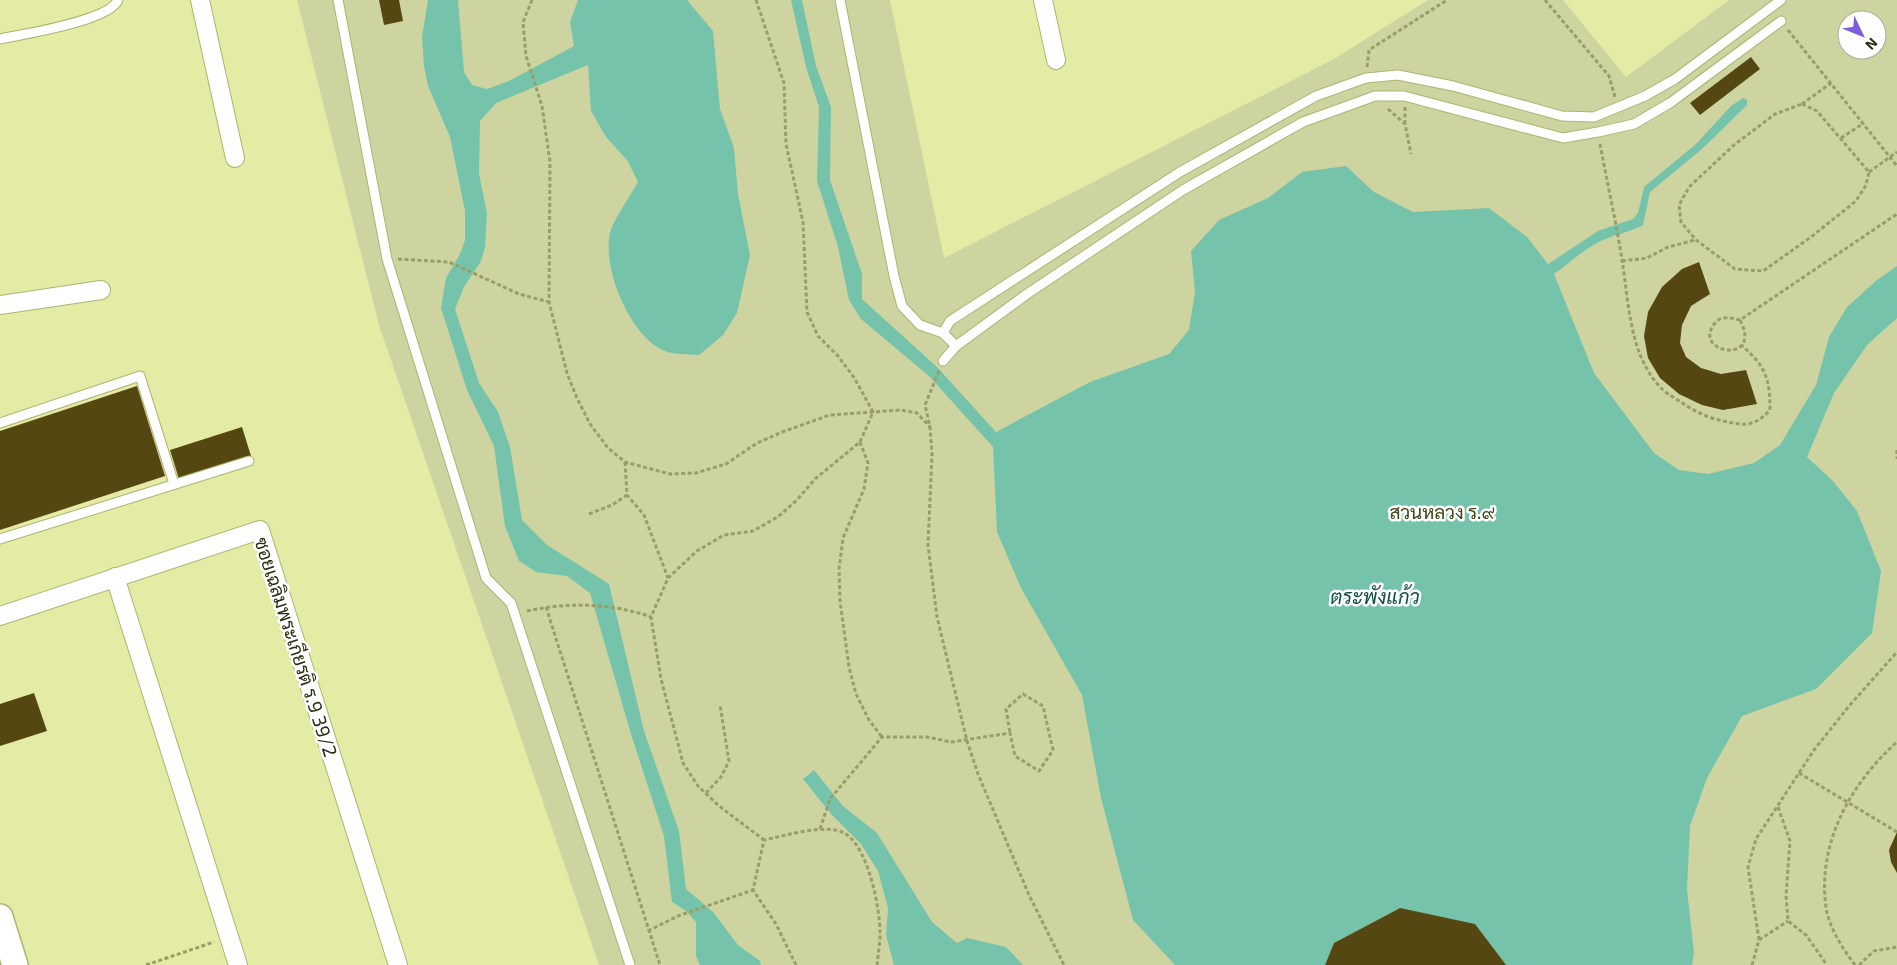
<svg xmlns="http://www.w3.org/2000/svg" width="1897" height="965" viewBox="0 0 1897 965" font-family="'Exo 2',Sarabun,sans-serif">
<style>
.green{fill:#ced4a0;fill-rule:evenodd}
.water{fill:#76c3ac}
.building{fill:#554711}
.lines{fill:none;stroke-linecap:round;stroke-linejoin:round}
.service-casing{stroke:#adb470;stroke-width:11}
.minor-casing{stroke:#adb470;stroke-width:20}
.secondary-casing{stroke:#adb470;stroke-width:28}
.path{stroke:#999e69;stroke-width:3;stroke-dasharray:4 2.5;stroke-linecap:butt}
.service{stroke:#fff;stroke-width:9}
.minor{stroke:#fff;stroke-width:18}
.secondary{stroke:#fff;stroke-width:25}
.labels{text-anchor:middle;stroke-width:5;stroke-linejoin:round;paint-order:stroke}
.park-label{font-size:19px;fill:#424515;stroke:#fff}
.street-label{font-size:19px;fill:#2b2d11;stroke:#fff}
.water-label{font-size:20px;font-style:italic;fill:#125243;stroke:#fff}
</style>
<rect width="100%" height="100%" fill="#e4eba5"/>
<path class="green" d="M297,0h593l54,258 390,-199 94,-59h135l63,77 103,-77h168v965h-1298l-220,-640zM1847,20h30v30h-30z"/>
<g class="water">
<path d="M428,0h30l6,72 8,13 15,4 22,-8 65,-35 -4,-24 8,-22h109l26,31 7,78 14,39 4,46 12,61 -13,58 -14,22 -24,20c-10,-1 -25,0 -34,-4 -35,-14 -63,-82 -55,-118 3,-13 21,-38 28,-51l-11,-22 -21,-23 -15,-26 -3,-46 -92,38 -16,18 -1,53 8,39 -2,34 -4,14 -17,26 -9,22 24,74 19,29 12,35 12,73 25,25 62,39 35,147 35,100 7,58 27,23 25,33 22,16 1,4h-61l-4,-9v-34l-10,-11 -14,-9 -8,-66 -33,-102 -41,-141 -23,-17 -31,-4 -17,-11 -14,-35 -11,-80 -27,-56 -26,-82 5,-30 14,-24 5,-14v-29l-15,-74 -22,-51 -4,-20 -2,-29z"/>
<path d="M791,0h11l14,66 15,41 -1,73 32,94v25l75,68 59,65 94,-50 79,-28 20,-24 6,-38 -4,-41 28,-31 49,-22 34,-26 44,-6 28,26 39,20 76,-4 38,29 21,27 50,-33 35,-12 5,-6 6,-26 52,-43 35,-38 12,-8 4,2v5l-45,44 -52,43 -7,33c-13,7 -26,9 -40,15 -18,8 -33,23 -49,34l40,99 60,80 25,17 29,4 46,-11 26,-18 36,-60 13,-48 18,-30 30,-27 20,-14v52l-30,27 -33,48 -27,64 26,24 24,30 24,60 -9,62 -56,56 -74,27 -35,62 -17,48 -3,63 7,64 -2,12h-186l-106,-57 -66,35 -9,22h-150l-42,-45 -32,-122 -19,-103 -61,-107 -24,-56 -4,-85 -64,-71 -68,-57 -12,-19 -11,-53 -21,-66 2,-74 -13,-40z"/>
<path d="M814,770l29,36 34,27 55,89 25,21 10,-5 39,9 17,18h-129l-8,-30 2,-27 -10,-37 -17,-27 -29,-29 -29,-36z"/>
</g>
<g class="building">
<path d="M379,0h20l4,21 -19,4z"/>
<path d="M1751,57l9,12 -60,46 -10,-12z"/>
<path d="M1699,262l11,32 -19,12 -9,19 -2,18 6,14 15,11 20,6 25,-4 11,34 -34,6 -21,-5 -23,-11 -19,-16 -12,-20 -4,-22 4,-24 14,-25 20,-18z"/>
<path d="M137,386l28,90 -165,54v-99z"/>
<path d="M242,427l9,29 -72,23 -9,-29z"/>
<path d="M34,693l13,38 -47,15v-42z"/>
<path d="M1897,832v41l-6,-11 -2,-12z"/>
<path d="M1400,908l75,16 31,41h-181l9,-22z"/>
</g>
<g class="lines">
<defs>
<g id="service">
<path d="M338,0l49,259 99,319 25,25 119,362"/>
<path d="M840,0l54,276 8,30 18,19 23,8 13,13 -13,15"/>
<path d="M0,39c24,-5 109,-18 118,-39"/>
<path d="M943,333l7,-12 230,-149 136,-76 50,-18 32,-3 55,11 109,30 32,1 51,-21 30,-17 106,-79"/>
<path d="M956,346l71,-52 156,-104 120,-68 72,-26h29l159,42 35,-6 36,-8 36,-21 111,-82"/>
<path d="M0,423l140,-47 34,108"/>
<path d="M0,539l249,-78"/>
</g>
<g id="minor">
<path d="M200,0l35,158"/>
<path d="M1043,0l13,60"/>
<path d="M0,305l101,-15"/>
<path d="M115,577l123,388"/>
<path d="M0,616l260,-86 138,435"/>
</g>
<path id="secondary" d="M0,917l15,48"/>
</defs>
<use href="#service" class="service-casing"/>
<use href="#minor" class="minor-casing"/>
<use href="#secondary" class="secondary-casing"/>
<g class="path">
<path d="M532,0l-9,22 3,34 16,50 8,56 -1,140 18,71 9,23 14,28 18,24 17,14 45,12 26,-1 30,-9 31,-21 25,-11 48,-17 71,-5 16,3 13,14"/>
<path d="M756,0l28,83 2,61 17,78 4,90 11,24 20,20 17,23 18,33 -13,30 -45,37 -18,21 -18,16 -26,15 -29,4 -27,16 -29,27 -17,39 10,62 22,84 15,23 21,20 45,34"/>
<path d="M1545,0l64,76 6,21"/>
<path d="M1788,30l109,136"/>
<path d="M1367,67l2,-17 78,-50"/>
<path d="M1802,104l15,7 52,61 -3,13 -10,16 -45,36 -48,34 -28,-2 -39,-29 -15,-18 -2,-17 10,-18 45,-42 41,-31z"/>
<path d="M1802,104l29,-21"/>
<path d="M1405,107v16"/>
<path d="M1388,109l17,15 6,30"/>
<path d="M1841,138l23,-15"/>
<path d="M1600,144c7,38 16,77 22,116 7,43 7,96 40,129 5,5 13,9 19,13 11,8 25,15 38,18 22,5 34,9 51,-10 0,-31 -4,-44 -29,-65"/>
<path d="M1869,172l28,-20"/>
<path d="M398,259l51,3 70,32 30,8"/>
<path d="M1622,261l25,-3 21,-11 27,-7"/>
<path d="M1740,320c24,46 -50,33 -25,3 7,-8 16,-5 25,-3l157,-106"/>
<path d="M939,371l-14,34 5,22 2,28 -4,90 9,72 30,124 11,33 51,121 35,70"/>
<path d="M860,442l8,21 -4,26 -21,49 -4,31 1,32 9,66 7,27 13,26 13,17"/>
<path d="M1897,450v9"/>
<path d="M625,462l2,33 17,20 24,63"/>
<path d="M589,514l23,-9 15,-10"/>
<path d="M546,607l114,358"/>
<path d="M527,611c41,-9 84,-8 124,6"/>
<path d="M1799,773l98,59"/>
<path d="M706,793l15,-16 8,-16 -9,-56"/>
<path d="M1778,807l12,34 -4,55 2,25 18,14 21,30"/>
<path d="M820,829l10,-30 52,-62h45l24,5 59,-9 5,23 24,15 14,-21 -10,-44 -20,-12 -17,15 4,24"/>
<path d="M648,931l30,-15 75,-26"/>
<path d="M1759,940l29,-19"/>
<path d="M146,965l68,-23"/>
<path d="M796,965l-20,-41 -23,-34 11,-50c20,-4 65,-18 82,-6 23,16 34,74 34,100 0,10 -2,21 -3,31"/>
<path d="M1752,965l7,-25 -11,-73 8,-28 58,-89 35,-44 48,-54"/>
<path d="M1855,965c-12,-16 -26,-37 -29,-58 -9,-64 25,-124 71,-165"/>
<path d="M1859,965l15,-14 23,-4"/>
</g>
<use href="#service" class="service"/>
<use href="#minor" class="minor"/>
<use href="#secondary" class="secondary"/>
</g>
<g class="labels">
<g class="park-label">
<text x="1442" y="519">สวนหลวง ร.๙</text>
</g>
<g class="street-label">
<text transform="translate(296 647) rotate(72)" y="7">ซอยเฉลิมพระเกียรติ ร.9 39/2</text>
</g>
<g class="water-label">
<text x="1375" y="604">ตระพังแก้ว</text>
</g>
</g>
<g transform="translate(1862 35) rotate(133)"><circle r="24" fill="#ffffff" stroke="#aaaba0"/>
<path d="M0-4L9 19L0 12L-9 19Z" fill="#805dd8"/>
<text y="-8" font-size="14" font-weight="bold" text-anchor="middle" fill="#2b2d11">N</text>
</g>
</svg>
